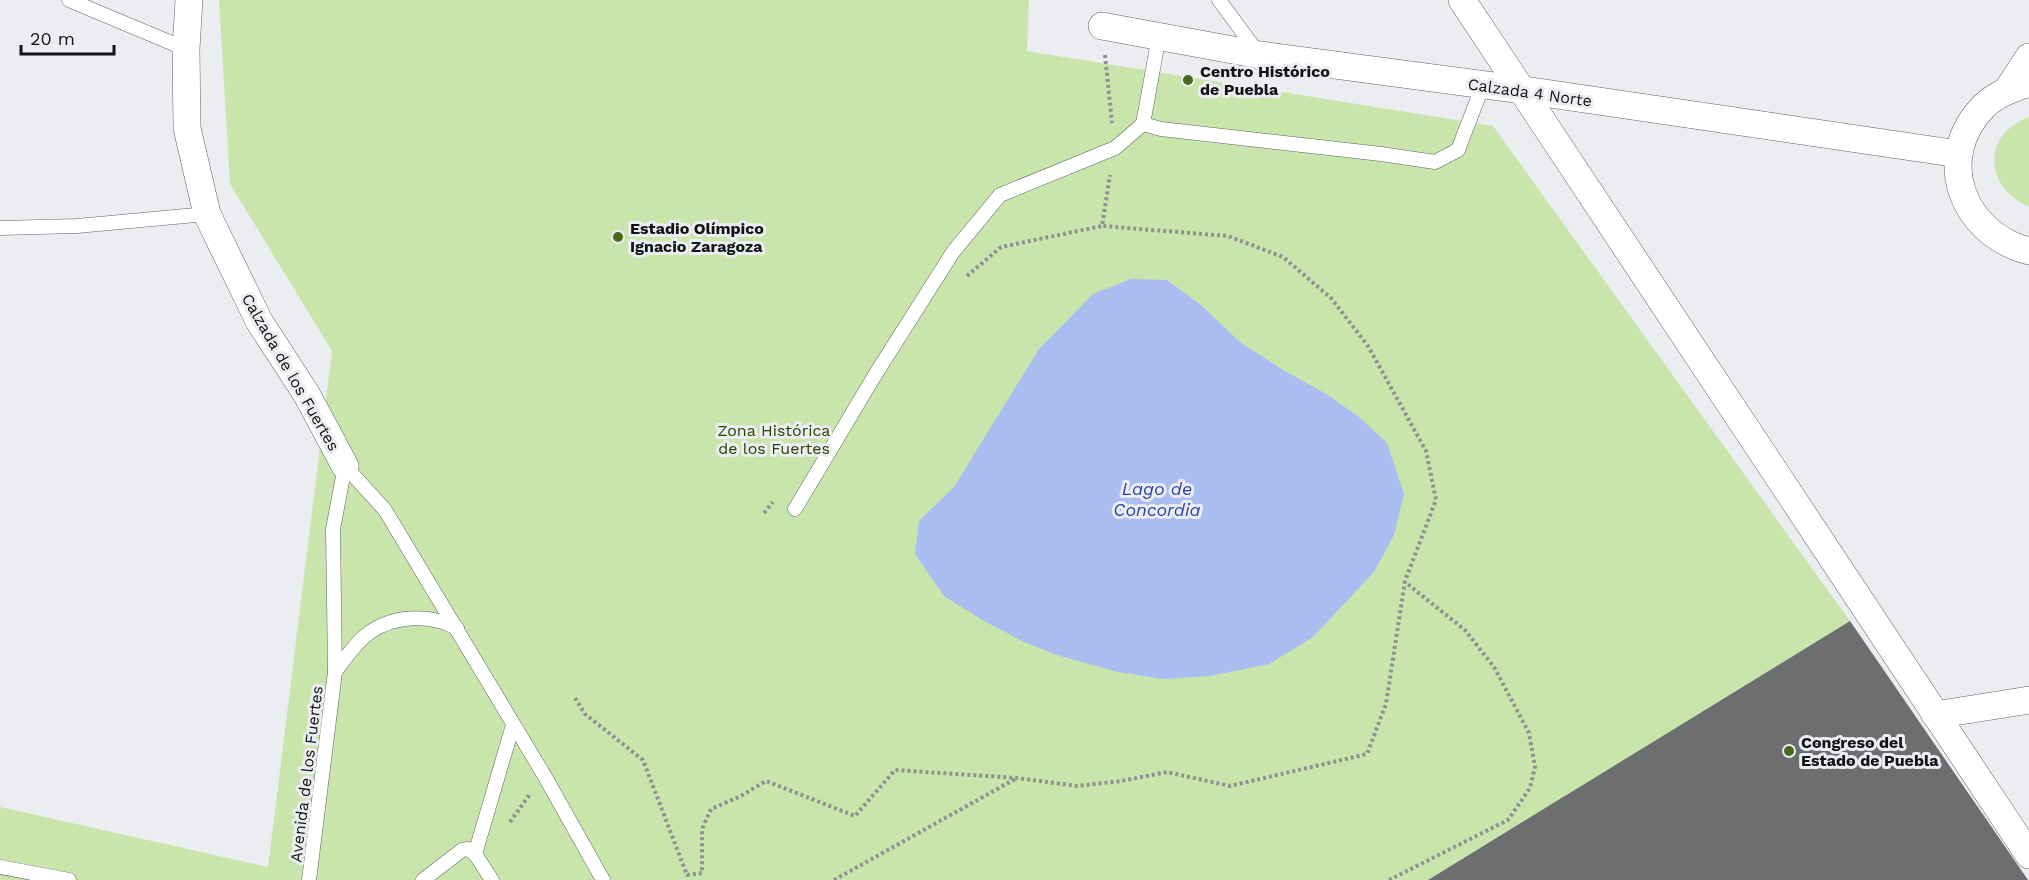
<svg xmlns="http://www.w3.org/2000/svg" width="2029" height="880" viewBox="0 0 2029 880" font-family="'Work Sans',sans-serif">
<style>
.green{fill:#c8e5ac}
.water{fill:#a9bdf1}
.building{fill:#6d6e70}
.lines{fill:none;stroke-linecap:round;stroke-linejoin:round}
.service-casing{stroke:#616265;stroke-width:15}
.minor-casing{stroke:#616265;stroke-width:28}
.path{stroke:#909193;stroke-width:4;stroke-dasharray:3 3;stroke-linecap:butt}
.service{stroke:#fff;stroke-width:14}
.minor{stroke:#fff;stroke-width:27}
.poi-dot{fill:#48681e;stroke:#ecedf0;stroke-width:2}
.labels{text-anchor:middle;stroke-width:6;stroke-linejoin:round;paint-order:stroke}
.poi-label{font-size:16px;font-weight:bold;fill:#121314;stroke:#ecedf0;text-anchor:start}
.street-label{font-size:16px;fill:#121314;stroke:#ecedf0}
.park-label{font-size:16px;fill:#294300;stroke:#ecedf0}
.water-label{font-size:18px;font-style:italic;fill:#2c43a3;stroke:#ecedf0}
</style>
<rect width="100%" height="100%" fill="#ecedf0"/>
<g class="green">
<path d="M219,0h810l-2,51 466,75 357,495 -422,259h-1428v-73l268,60 64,-516 -102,-167z"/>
<path d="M2029,117v90c-45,-20 -48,-72 0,-90z"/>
</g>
<path class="water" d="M1131,279l36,1 34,25 39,37 43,28 45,25 31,22 28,26 17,51 -10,41 -20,37 -61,65 -44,27 -59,12 -47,3 -45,-7 -58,-16 -36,-14 -40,-21 -40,-25 -29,-42 4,-33 35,-34 85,-138 54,-55z"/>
<path class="building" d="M1850,621l178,259h-600z"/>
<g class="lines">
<defs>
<g id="service">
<path d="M69,0l117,49"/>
<path d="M1219,0l39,53"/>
<path d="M1143,124l16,-88"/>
<path d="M0,228l77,-2 130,-12"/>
<path d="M345,466l40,44 159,265 59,105"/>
<path d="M795,509l80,-134 78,-123 47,-57 115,-47 28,-24 18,5 220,25 54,8 23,-12 25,-65"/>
<path d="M335,672c9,-12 18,-26 30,-36 25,-21 64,-23 92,-8"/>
<path d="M475,854l38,-129"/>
<path d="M0,867l69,13"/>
<path d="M309,880l26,-208 -2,-143 12,-63"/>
<path d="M423,880l39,-30 6,-1 7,5 17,26"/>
</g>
<g id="minor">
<path d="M189,0l-3,49 1,79 20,86 52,107 48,74 38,71"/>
<path d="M1462,0l567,855"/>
<path d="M1102,26l158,29 263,35 436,64"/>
<path d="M2029,83c-16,5 -33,11 -45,23 -51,52 -22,128 45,145"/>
<path d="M2008,89l21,-32"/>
<path d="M1935,715l94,-15"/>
</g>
</defs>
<use href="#service" class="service-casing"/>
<use href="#minor" class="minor-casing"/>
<g class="path">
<path d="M1105,55l7,68"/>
<path d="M967,276l34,-29 101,-21 8,-51"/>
<path d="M764,513l9,-11"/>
<path d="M575,698l10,16 58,46 44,115 15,-2v-44l9,-20 28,-12 27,-16 89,35 40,-46 122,8 60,8 44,-5 46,-9 63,14 137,-32 19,-50 19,-123 31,-81 -10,-49 -58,-105 -37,-48 -48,-41 -55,-21 -126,-10"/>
<path d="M510,822l20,-28"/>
<path d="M834,880l183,-102"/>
<path d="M1389,880l119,-60 22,-32 5,-21 -6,-34 -35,-66 -29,-37 -60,-48"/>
</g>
<use href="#service" class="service"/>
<use href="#minor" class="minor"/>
</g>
<g class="poi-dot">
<circle cx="1188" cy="80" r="6"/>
<circle cx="618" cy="237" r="6"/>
<circle cx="1789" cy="751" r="6"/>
</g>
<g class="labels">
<g class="poi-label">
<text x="1200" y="77">Centro Histórico<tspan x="1200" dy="18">de Puebla</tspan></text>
<text x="630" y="234">Estadio Olímpico<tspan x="630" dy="18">Ignacio Zaragoza</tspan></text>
<text x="1801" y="748">Congreso del<tspan x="1801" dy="18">Estado de Puebla</tspan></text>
</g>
<g class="street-label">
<text transform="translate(1530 92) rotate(8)" y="6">Calzada 4 Norte</text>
<text transform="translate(291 372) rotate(60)" y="6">Calzada de los Fuertes</text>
<text transform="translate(306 774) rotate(-83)" y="6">Avenida de los Fuertes</text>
</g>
<g class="park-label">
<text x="774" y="436">Zona Histórica<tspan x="774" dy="18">de los Fuertes</tspan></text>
</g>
<g class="water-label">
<text x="1157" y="495">Lago de<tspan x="1157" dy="21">Concordia</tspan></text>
</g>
</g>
<path d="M21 45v9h93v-9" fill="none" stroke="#121314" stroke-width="3"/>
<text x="30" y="45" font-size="18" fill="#121314" stroke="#ecedf0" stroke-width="4.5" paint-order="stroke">20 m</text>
</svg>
